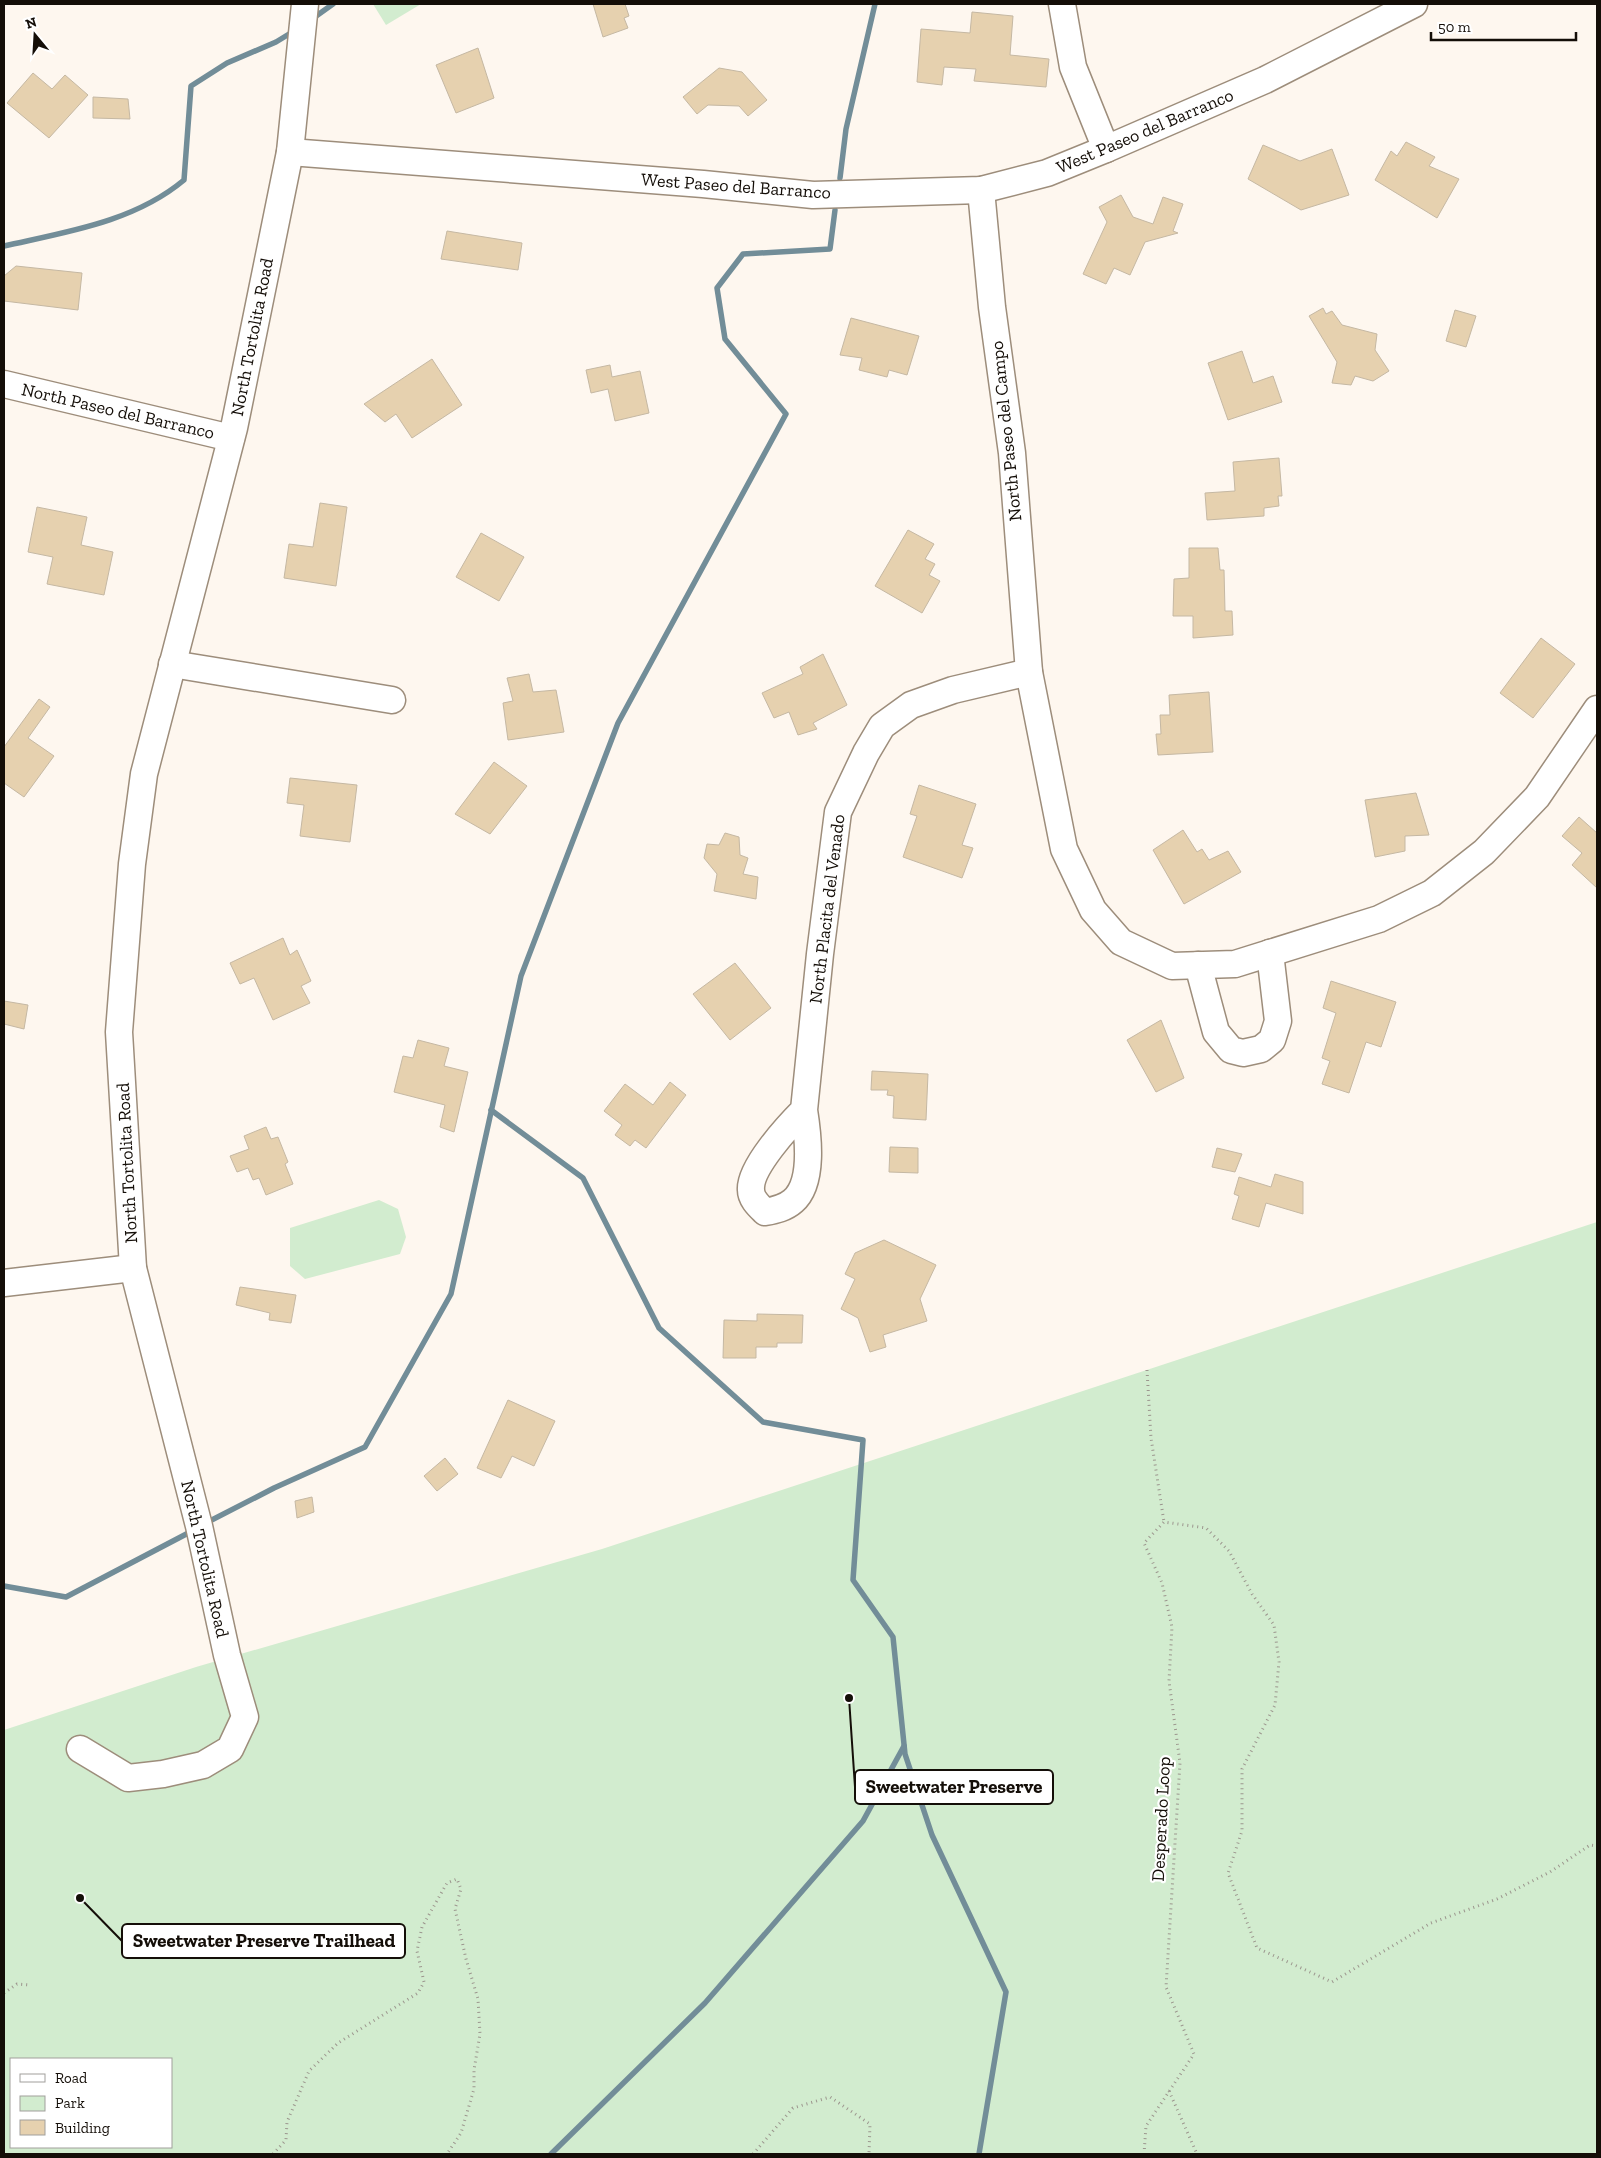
<svg xmlns="http://www.w3.org/2000/svg" width="1601" height="2158" viewBox="0 0 1601 2158" font-family="'Zilla Slab',serif">
<style>
.green{fill:#d2eccf;fill-rule:evenodd}
.lines{fill:none;stroke-linecap:round;stroke-linejoin:round}
.stream{stroke:#728d98;stroke-width:5.5}
.building{fill:#e6d1af;stroke:#c5b8a3}
.minor-casing{stroke:#9d8d7b;stroke-width:29}
.path{stroke:#9c968e;stroke-width:3;stroke-dasharray:1 4;stroke-linecap:butt}
.minor{stroke:#fff;stroke-width:26}
.labels{text-anchor:middle;stroke-width:4.5;stroke-linejoin:round;paint-order:stroke}
.street-label{font-size:18px;fill:#140e08;stroke:#fff}
.leader{fill:none;stroke:#140e08;stroke-width:2}
.callout-dot{fill:#140e08;stroke:#fff;stroke-width:2}
.callout{fill:#fff;stroke:#140e08;stroke-width:2}
.callout-label{font-size:19px;text-anchor:middle;font-weight:bold;fill:#140e08}
</style>
<rect width="100%" height="100%" fill="#fef7ef"/>
<g class="green">
<path d="M373,4h48l-35,21z"/>
<path d="M379,1200l19,9 8,28 -6,17 -95,25 -15,-13v-38z"/>
<path d="M1597,1222v932h-1593v-424l192,-63 406,-118zM11,2059h160v88h-160z"/>
</g>
<g class="lines">
<g class="stream">
<path d="M312,19l21,-15"/>
<path d="M840,178l6,-49 29,-125"/>
<path d="M4,246c62,-14 130,-24 180,-66l7,-94 36,-23 49,-21 18,-11"/>
<path d="M491,1110l92,68 76,150 104,94 100,18 -10,140 40,57 12,117 27,81 74,157 -27,162"/>
<path d="M204,1524l70,-36 91,-41 86,-153 70,-318 97,-253 168,-309 -61,-75 -8,-51 26,-34 87,-5 5,-39"/>
<path d="M4,1586l62,11 128,-67"/>
<path d="M551,2154l154,-151 158,-182 41,-75"/>
</g>
</g>
<g class="building">
<path d="M593,4h32l4,12 -5,2 4,10 -25,9z"/>
<path d="M972,12l41,4 -3,39 39,4 -3,28 -72,-6 2,-12 -32,-2 -2,18 -25,-3 4,-53 49,4z"/>
<path d="M478,48l16,50 -38,15 -20,-48z"/>
<path d="M719,68l23,4 25,28 -19,16 -9,-10 -31,-1 -11,9 -14,-17z"/>
<path d="M33,73l19,16 13,-14 23,20 -39,43 -42,-35z"/>
<path d="M93,97l35,2 2,20 -37,-1z"/>
<path d="M1406,142l29,15 -6,9 30,13 -22,39 -62,-38 16,-29 6,5z"/>
<path d="M1263,145l37,16 32,-12 17,46 -48,15 -53,-31z"/>
<path d="M1121,195l12,22 20,7 10,-27 20,7 -10,27 5,2 -33,9 -15,33 -16,-7 -8,16 -23,-10 24,-52 -8,-15z"/>
<path d="M447,231l75,12 -4,27 -77,-11z"/>
<path d="M16,266l66,7 -4,37 -74,-9v-25z"/>
<path d="M1323,308l3,6 6,-3 10,14 35,9 -2,16 14,21 -16,10 -18,-5 -4,9 -19,-2 5,-21 -28,-46z"/>
<path d="M1455,310l21,6 -10,31 -20,-6z"/>
<path d="M851,318l68,18 -12,39 -18,-5 -2,7 -28,-7 3,-12 -22,-3z"/>
<path d="M1242,351l11,32 20,-7 9,26 -54,18 -20,-57z"/>
<path d="M432,359l30,46 -50,33 -16,-24 -11,8 -21,-18z"/>
<path d="M610,365l2,12 28,-6 9,42 -34,8 -7,-32 -17,4 -5,-23z"/>
<path d="M1279,458l3,38h-4l1,10 -15,2v8l-57,4 -2,-27 30,-2 -2,-29z"/>
<path d="M320,503l27,4 -11,79 -52,-8 5,-34 24,3z"/>
<path d="M37,507l50,10 -6,28 32,7 -9,43 -57,-11 6,-27 -25,-5z"/>
<path d="M908,530l26,14 -9,15 10,5 -6,11 11,6 -18,32 -47,-27z"/>
<path d="M481,533l43,24 -25,44 -43,-24z"/>
<path d="M1189,548h29l2,22h4l1,41h7l1,24 -40,3v-22h-20l1,-37 15,-1z"/>
<path d="M1541,638l34,26 -42,54 -33,-25z"/>
<path d="M823,654l24,51 -34,18 4,6 -19,6 -9,-23 -15,6 -12,-25 41,-19 -3,-7z"/>
<path d="M529,674l4,18 23,-2 8,42 -56,8 -5,-37 10,-2 -6,-23z"/>
<path d="M1209,692l4,60 -55,3 -2,-21h5l-1,-19h10l-1,-20z"/>
<path d="M39,699l11,8 -22,31 26,18 -30,41 -20,-14v-36z"/>
<path d="M494,762l33,24 -37,48 -35,-20z"/>
<path d="M290,778l67,7 -7,57 -50,-6 4,-31 -17,-2z"/>
<path d="M919,785l57,19 -14,41 11,3 -11,30 -59,-21 14,-41 -7,-2z"/>
<path d="M1416,793l13,42 -24,1v15l-30,6 -10,-57z"/>
<path d="M1579,817l18,16v55l-25,-23 10,-12 -20,-17z"/>
<path d="M1183,830l14,22 5,-3 7,11 19,-9 13,21 -57,32 -31,-54z"/>
<path d="M725,833l14,4 1,18 8,3 -5,16 15,3 -2,22 -42,-8 3,-17 -13,-16 3,-14 12,1z"/>
<path d="M283,938l7,17 7,-5 14,31 -10,5 9,17 -37,17 -19,-42 -14,6 -10,-21z"/>
<path d="M735,963l36,45 -41,32 -37,-46z"/>
<path d="M1331,981l65,21 -15,45 -15,-5 -17,51 -27,-9 8,-23 -8,-3 14,-45 -13,-5z"/>
<path d="M4,1001l24,4 -4,24 -20,-5z"/>
<path d="M1161,1020l23,58 -28,14 -29,-52z"/>
<path d="M418,1040l31,8 -5,18 24,6 -14,60 -14,-5 5,-22 -51,-13 9,-36 10,2z"/>
<path d="M872,1071l56,3 -2,46 -33,-2 1,-22 -7,-1 1,-5h-17z"/>
<path d="M670,1082l16,13 -40,53 -11,-8 -5,6 -15,-11 7,-10 -18,-14 21,-27 28,21z"/>
<path d="M266,1127l5,12 7,-2 10,25 -3,2 8,20 -27,11 -7,-17 -6,2 -5,-12 -11,4 -7,-16 19,-7 -5,-13z"/>
<path d="M890,1147l28,1v25l-29,-1z"/>
<path d="M1217,1148l25,6 -7,18 -23,-5z"/>
<path d="M1275,1174l28,8v32l-37,-11 -7,24 -27,-8 7,-23 -5,-2 5,-17 32,10z"/>
<path d="M884,1240l52,25 -16,34 7,22 -44,14 3,12 -16,5 -12,-34 -17,-9 14,-30 -10,-5 10,-21z"/>
<path d="M240,1287l56,8 -5,28 -22,-3 1,-7 -34,-8z"/>
<path d="M757,1314l46,1 -1,28h-25v4h-21v11h-33l1,-38 33,1z"/>
<path d="M508,1400l47,21 -21,45 -22,-10 -11,22 -24,-10z"/>
<path d="M445,1458l13,16 -21,17 -13,-15z"/>
<path d="M312,1497l2,15 -17,6 -2,-17z"/>
</g>
<g class="lines">
<defs>
<g id="minor">
<path d="M1062,4l11,63 33,82"/>
<path d="M290,152l413,32 110,11 168,-5 66,-17 59,-24 159,-69 149,-76"/>
<path d="M981,190l11,117 20,146 17,219 35,177 29,61 28,32 51,24 63,-2 144,-45 53,-26 52,-41 53,-55 60,-88"/>
<path d="M4,384l227,54"/>
<path d="M172,664l220,36"/>
<path d="M1198,965l18,67 15,18 12,3 18,-4 11,-9 6,-19 -8,-68"/>
<path d="M804,1110c-15,15 -55,58 -53,80 0,9 8,16 14,22 11,-2 20,-4 28,-11 21,-18 15,-66 11,-91l16,-156 18,-142 28,-59 16,-27 29,-21 42,-15 76,-18"/>
<path d="M4,1283l129,-15"/>
<path d="M80,1749l48,29 35,-4 40,-9 27,-16 15,-32 -18,-62 -28,-129 -66,-258 -14,-236 13,-168 12,-90 90,-346 56,-276 15,-148"/>
</g>
</defs>
<use href="#minor" class="minor-casing"/>
<g class="path">
<path d="M1147,1370l4,68 13,84"/>
<path d="M4,1993l13,-9 13,1"/>
<path d="M1169,2091l28,63"/>
<path d="M273,2154l13,-14 1,-18 22,-51 29,-28 80,-50 6,-11 -7,-31 5,-24 25,-44 10,-4 4,10 -6,20 11,50 12,40 2,35 -6,36v19l-13,44 -14,21"/>
<path d="M753,2154l40,-46 37,-11 40,27 -1,30"/>
<path d="M1144,2154l2,-28 48,-72 -28,-67 14,-224 -11,-82 3,-54 -10,-44 -18,-40 20,-21 42,6 23,23 23,43 22,31 5,37 -4,43 -33,64v62l-14,42 29,75 75,34 99,-59 66,-24 53,-27 40,-27 7,1"/>
</g>
<use href="#minor" class="minor"/>
</g>
<g class="labels">
<g class="street-label">
<text transform="translate(1145 131) rotate(-23)" y="6">West Paseo del Barranco</text>
<text transform="translate(736 186) rotate(4)" y="6">West Paseo del Barranco</text>
<text transform="translate(252 337) rotate(-79)" y="6">North Tortolita Road</text>
<text transform="translate(118 411) rotate(13)" y="6">North Paseo del Barranco</text>
<text transform="translate(1006 431) rotate(-96)" y="6">North Paseo del Campo</text>
<text transform="translate(827 909) rotate(-83)" y="6">North Placita del Venado</text>
<text transform="translate(127 1163) rotate(-93)" y="6">North Tortolita Road</text>
<text transform="translate(205 1559) rotate(77)" y="6">North Tortolita Road</text>
<text transform="translate(1161 1819) rotate(-87)" y="6">Desperado Loop</text>
</g>
</g>
<path class="leader" d="M849 1698L855 1787M80 1898L122 1941"/>
<g class="callout-dot">
<circle cx="849" cy="1698" r="5"/>
<circle cx="80" cy="1898" r="5"/>
</g>
<g class="callout">
<rect x="855" y="1770" width="198" height="34" rx="5"/>
<rect x="122" y="1924" width="283" height="34" rx="5"/>
</g>
<g class="callout-label">
<text x="954" y="1793">Sweetwater Preserve</text>
<text x="264" y="1947">Sweetwater Preserve Trailhead</text>
</g>
<rect width="1601" height="2158" fill="none" stroke="#140e08" stroke-width="10"/>
<rect x="10" y="2058" width="162" height="90" fill="#ffffff" stroke="#a19f9c"/>
<rect x="20" y="2074" width="25" height="8" fill="#ffffff" stroke="#a19f9c"/>
<text x="55" y="2083" font-size="15" fill="#140e08">Road</text>
<rect x="20" y="2096" width="25" height="15" fill="#d2eccf" stroke="#a19f9c"/>
<text x="55" y="2108" font-size="15" fill="#140e08">Park</text>
<rect x="20" y="2120" width="25" height="15" fill="#e6d1af" stroke="#a19f9c"/>
<text x="55" y="2133" font-size="15" fill="#140e08">Building</text>
<g transform="translate(35 35) rotate(342)" stroke="#ffffff" stroke-width="4" paint-order="stroke">
<path d="M0-4L9 19L0 12L-9 19Z" fill="#140e08"/>
<text y="-8" font-size="14" font-weight="bold" text-anchor="middle" fill="#140e08">N</text>
</g>
<path d="M1431 32v8h145v-8" fill="none" stroke="#140e08" stroke-width="2.5"/>
<text x="1438" y="32" font-size="15" fill="#140e08" stroke="#ffffff" stroke-width="4" paint-order="stroke">50 m</text>
</svg>
